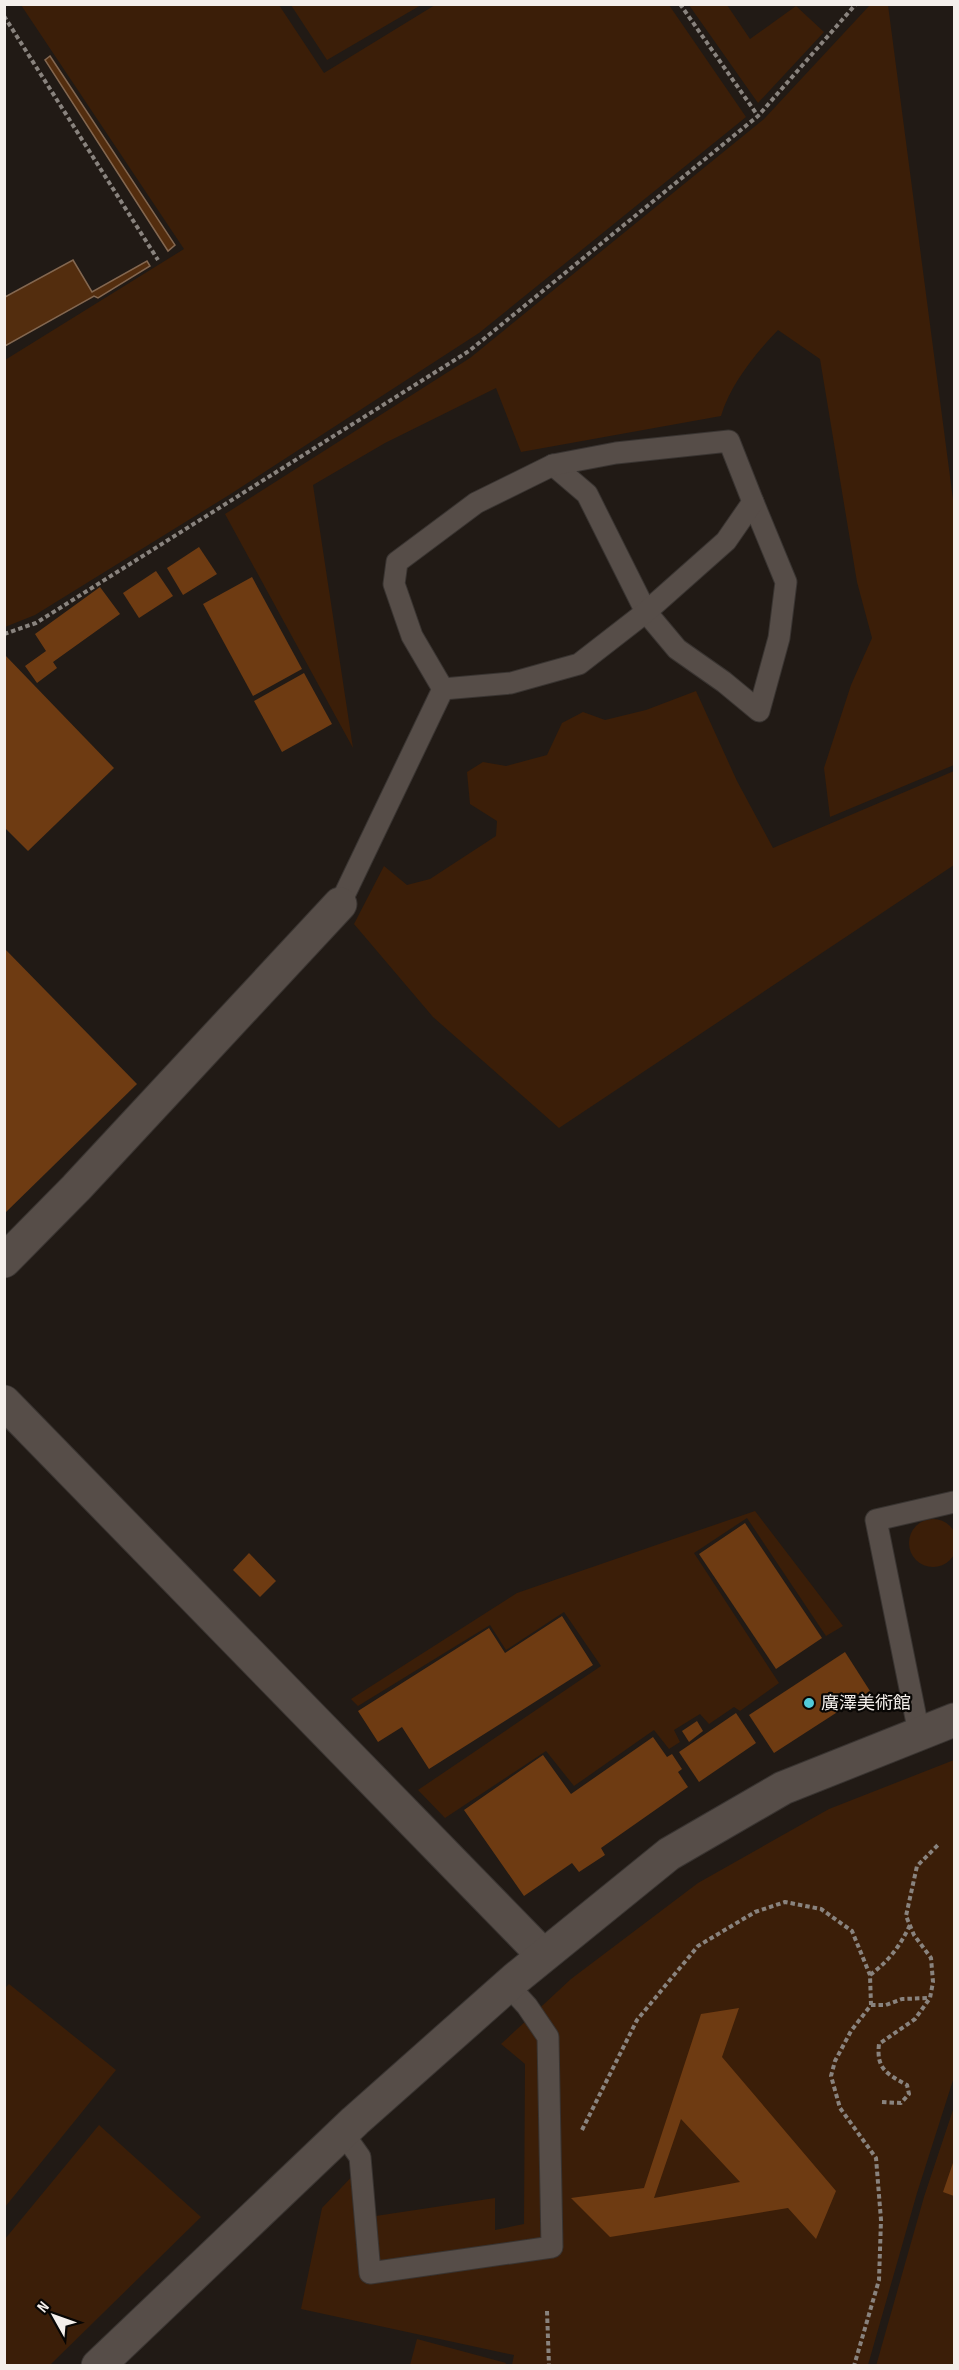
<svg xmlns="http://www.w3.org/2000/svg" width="959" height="2370" viewBox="0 0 959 2370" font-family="'Sofia Sans Condensed','Noto Sans JP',sans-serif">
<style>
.green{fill:#3b1e08}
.water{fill:#532d0e;stroke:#836750;stroke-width:1.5}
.building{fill:#6e3b12;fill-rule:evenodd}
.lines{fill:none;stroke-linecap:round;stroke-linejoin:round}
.lane-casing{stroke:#393431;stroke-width:23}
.street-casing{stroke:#393431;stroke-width:35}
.secondary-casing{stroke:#393431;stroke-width:35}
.path{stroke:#89837e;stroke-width:4;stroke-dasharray:4.5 3;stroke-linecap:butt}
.lane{stroke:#564d48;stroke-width:21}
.street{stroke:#564d48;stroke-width:33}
.secondary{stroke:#564d48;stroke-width:33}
.poi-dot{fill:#52cbd9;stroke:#080604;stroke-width:2}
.labels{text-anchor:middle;stroke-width:4.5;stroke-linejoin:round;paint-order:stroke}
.poi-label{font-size:18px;fill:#f4efeb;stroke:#080604;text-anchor:start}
</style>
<rect width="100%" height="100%" fill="#211a15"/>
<g class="green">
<path d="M21,5h258l45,68 111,-68h234l77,112 -267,216 -250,162 -194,120 -30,12v-267l179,-111z"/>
<path d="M291,5h130l-94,55z"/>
<path d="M689,5h38l23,34 46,-33 28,26 -66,71z"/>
<path d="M870,5h18l66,502v258l-124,52 -6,-49 27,-83 21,-47 -15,-56 -37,-223 -42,-29c-23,24 -48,55 -57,86l-200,36 -25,-64 -111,55 -72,42 40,263 -128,-234 245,-156 294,-239z"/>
<path d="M696,691l41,90 36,67 181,-77v94l-395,263 -126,-111 -79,-93 30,-58 23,19 23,-6 66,-43 1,-15 -27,-17 -3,-32 16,-10 23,4 41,-11 15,-32 21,-11 22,8 41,-10z"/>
<path d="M755,1511l88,115 -17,10 -79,-118 -53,35 85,130 -39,28 -6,-4 -25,17 -9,-10 -26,16 6,12 -11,7 -15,-19 -80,56 -28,-35 -101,67 -27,-28 183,-124 -37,-54 -58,38 -16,-25 -132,81 -7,-7 166,-106z"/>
<circle cx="933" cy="1543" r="24"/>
<path d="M954,1760v317l-37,116 -49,172h-356l2,-10 -213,-46 21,-101 39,-41 8,50 126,-19v32l29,-6 1,-160 -24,-20 70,-65 127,-96 131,-74z"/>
<path d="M9,1984l107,86 -111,137 -1,-218z"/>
<path d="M954,2107v258l-78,1 48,-169z"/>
<path d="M99,2125l102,92 -151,148h-45v-126z"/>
<path d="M417,2339l89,24 -1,2h-95z"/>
</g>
<g class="water">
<path d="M50,56l125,189 -7,6 -123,-191z"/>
<path d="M73,260l19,32 55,-31 3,5 -52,32 -4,-2 -89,50v-49z"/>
</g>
<g class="building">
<path d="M199,547l18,27 -34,21 -16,-27z"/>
<path d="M156,571l17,25 -34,22 -16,-25z"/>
<path d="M252,577l50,92 -49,27 -50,-92z"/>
<path d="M100,587l20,27 -67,48 4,6 -20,15 -12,-17 21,-15 -11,-17z"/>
<path d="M4,654l110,114 -86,83 -24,-24z"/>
<path d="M304,673l28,51 -50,28 -28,-51z"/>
<path d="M4,948l133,136 -133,130z"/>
<path d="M745,1523l77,115 -46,31 -77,-115z"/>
<path d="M249,1553l27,28 -16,16 -27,-27z"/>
<path d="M562,1616l31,49 -164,104 -27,-42 -24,15 -20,-31 131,-83 16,25z"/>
<path d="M845,1652l25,39 -96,62 -25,-38z"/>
<path d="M736,1713l20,30 -57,39 -20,-30z"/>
<path d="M697,1721l6,10 -14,11 -7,-11z"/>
<path d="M653,1737l14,20 5,-3 10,15 -4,3 10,15 -87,61 4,7 -26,17 -7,-9 -48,33 -60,-86 79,-55 28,39z"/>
<path d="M739,2008l-17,49 114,134 -20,48 -28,-31 -178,29 -39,-39 73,-10 57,-174zM681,2119l59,63 -86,16z"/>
<path d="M954,2160v36l-11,-4z"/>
</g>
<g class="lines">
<defs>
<g id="lane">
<path d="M553,465l34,29 59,118 31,37 47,33 35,29 20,-73 7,-56 -33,-80"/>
<path d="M340,904l103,-215 -31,-53 -18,-52 3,-22 79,-59 77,-38 63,-12 113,-12 24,61 -27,39 -80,71 -67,52 -68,19 -68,6"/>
<path d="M919,1733l-43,-213 78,-18"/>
<path d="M343,2133l17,24 10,116 182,-26 -4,-210 -21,-31 -19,-21"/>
</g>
<g id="street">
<path d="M4,1261l72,-73 264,-284"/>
<path d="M4,1402l539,553"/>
</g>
<path id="secondary" d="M98,2366l257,-245 160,-142 154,-125 114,-66 171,-68"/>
</defs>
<use href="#lane" class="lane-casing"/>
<use href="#street" class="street-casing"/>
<use href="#secondary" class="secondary-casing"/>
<g class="path">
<path d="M680,4l78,112"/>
<path d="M4,16l154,244"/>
<path d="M4,634l32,-11 433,-272 289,-235 98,-112"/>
<path d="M870,1975c19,-14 30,-29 40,-50"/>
<path d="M871,2005h15l16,-6 27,-1"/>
<path d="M882,2102l19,1 8,-9 -2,-9c-20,-11 -31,-16 -28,-41l36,-25 15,-21 3,-16 -2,-24 -17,-23 -8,-19 11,-50 22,-22"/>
<path d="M582,2130l55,-110 61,-74 57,-34 30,-10 36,7 31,22 18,44 1,30 -20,26 -16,30 -4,15 9,32 36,50 5,62 -2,60 -25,86"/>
<path d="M547,2311l2,55"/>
</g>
<use href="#lane" class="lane"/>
<use href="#street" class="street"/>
<use href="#secondary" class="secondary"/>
</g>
<circle class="poi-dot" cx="809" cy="1703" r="6"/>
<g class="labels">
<g class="poi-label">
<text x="821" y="1709">廣澤美術館</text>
</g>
</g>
<rect width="959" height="2370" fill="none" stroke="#f4efeb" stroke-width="12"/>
<g transform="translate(54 2316) rotate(310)" stroke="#080604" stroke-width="4.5" paint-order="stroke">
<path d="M0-4.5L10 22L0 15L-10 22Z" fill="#f4efeb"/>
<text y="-9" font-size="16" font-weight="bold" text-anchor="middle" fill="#f4efeb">N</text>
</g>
</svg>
